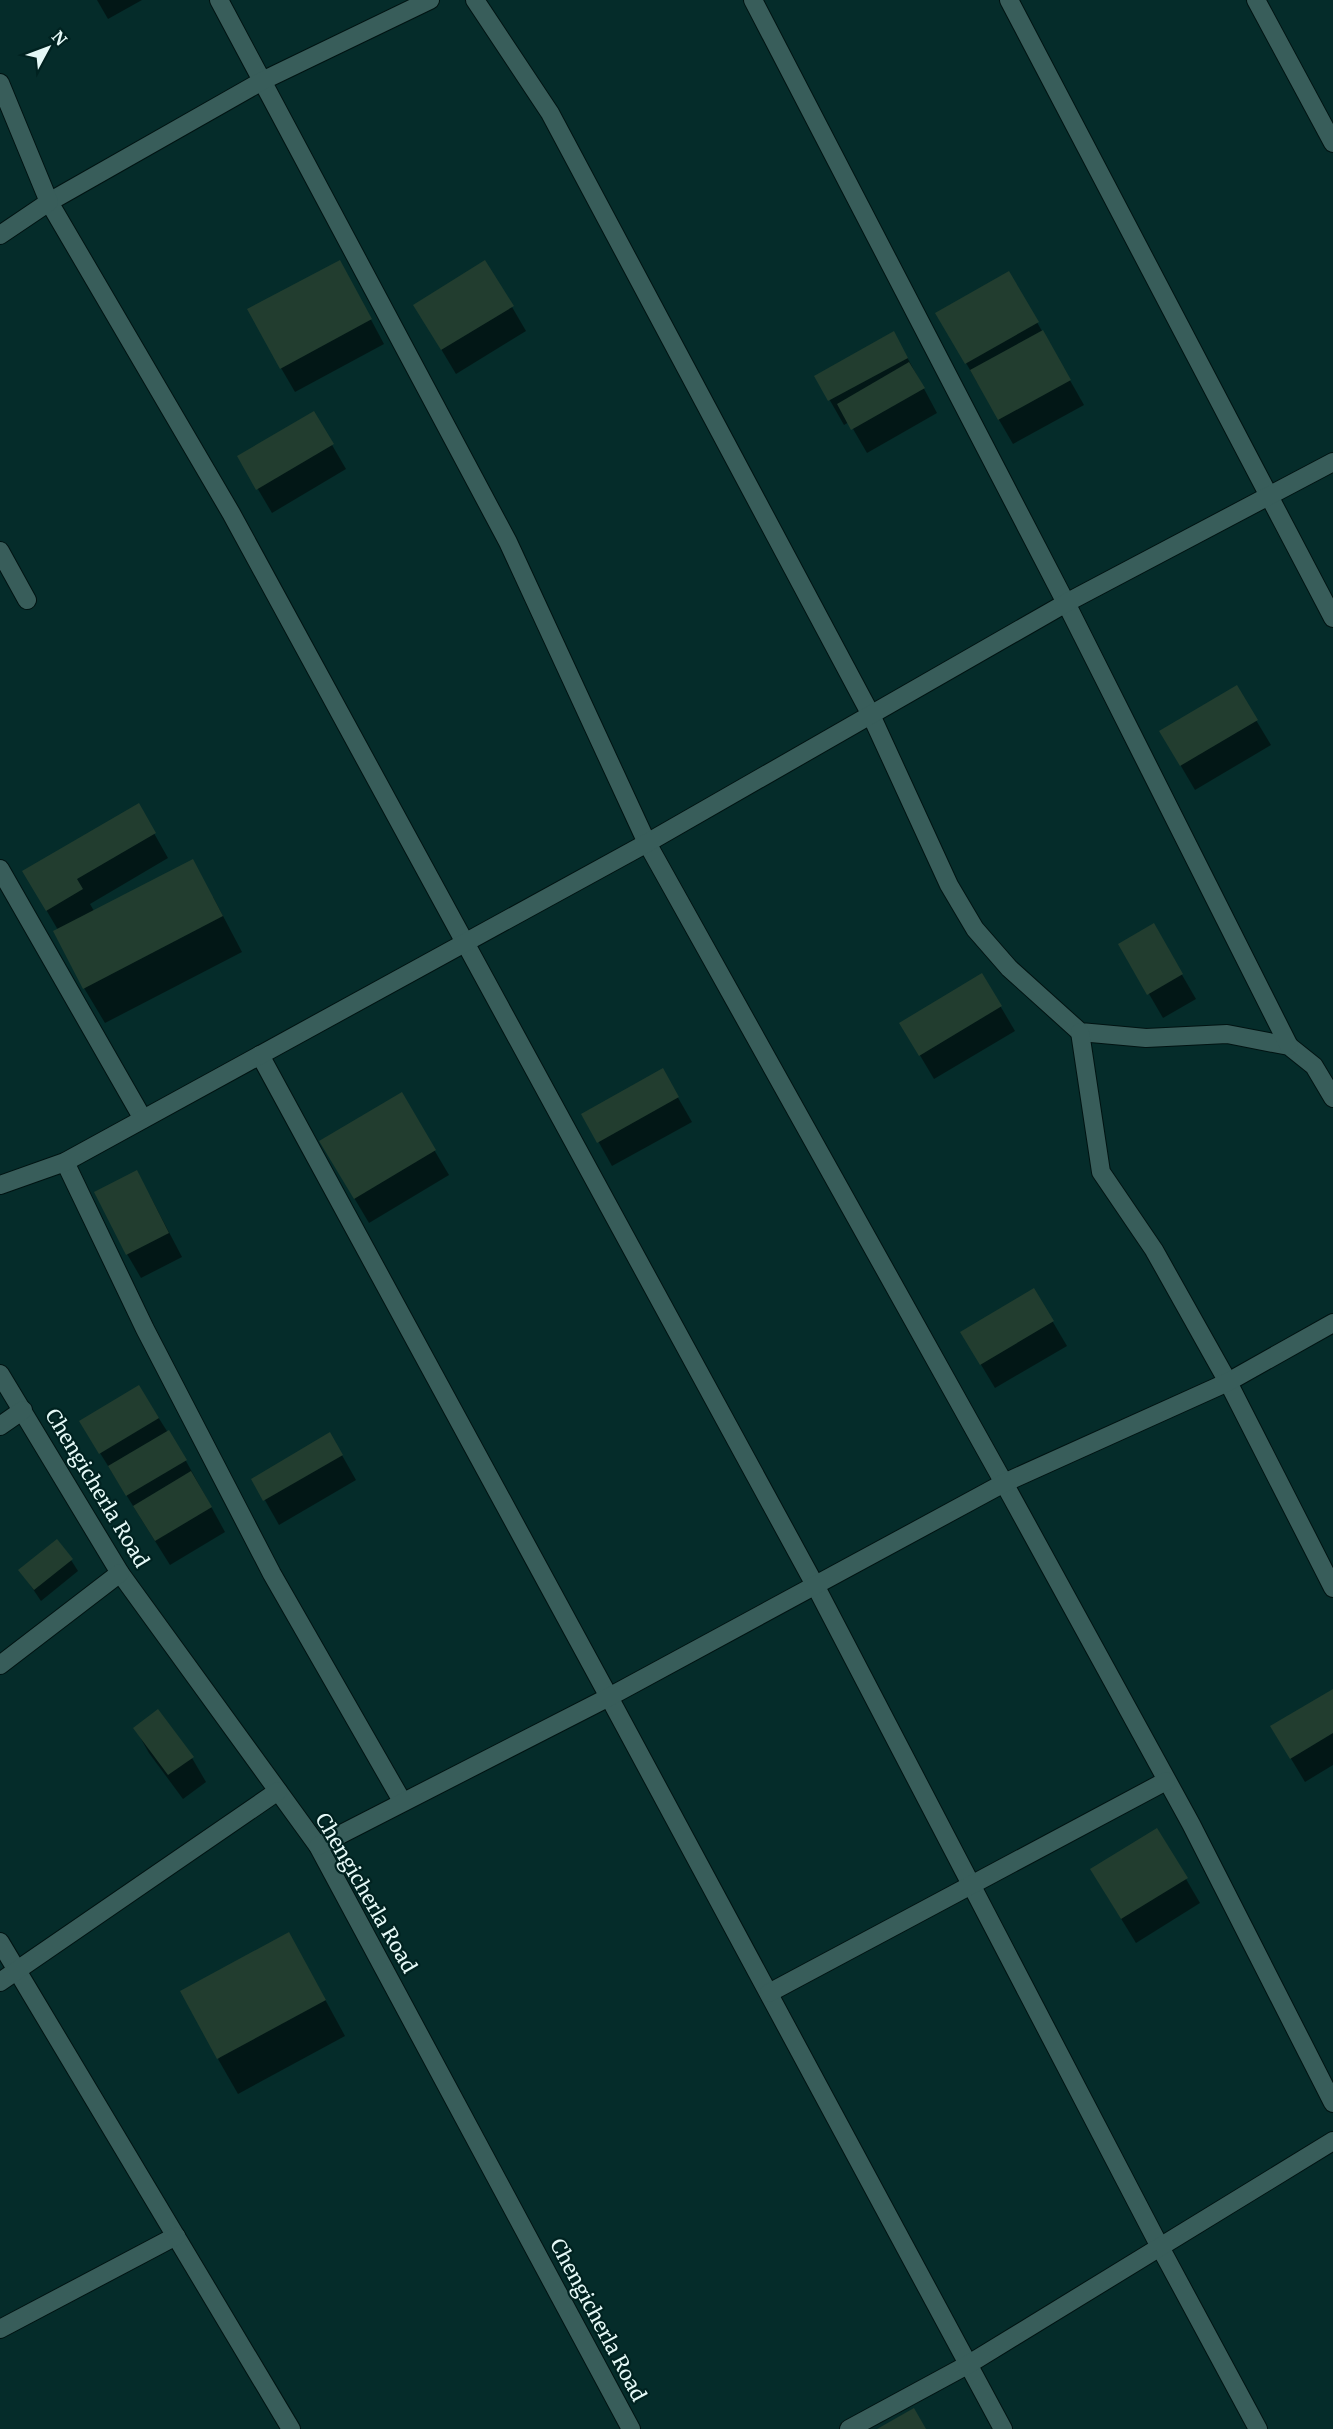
<svg xmlns="http://www.w3.org/2000/svg" width="1333" height="2429" viewBox="0 0 1333 2429" font-family="Merriweather,serif">
<style>
.shadow{fill:#0007}
.building{fill:#223d2f}
.lines{fill:none;stroke-linecap:round;stroke-linejoin:round}
.minor-casing{stroke:#001312;stroke-width:20}
.minor{stroke:#385d5a;stroke-width:18}
.labels{text-anchor:middle;stroke-width:4.5;stroke-linejoin:round;paint-order:stroke}
.street-label{font-size:20px;fill:#e5f9f7;stroke:#002220}
</style>
<rect width="100%" height="100%" fill="#052c2a"/>
<g class="shadow">
<path d="M97,0h45l-34,19z"/>
<path d="M1009,273l75,132 -71,39 -76,-131z"/>
<path d="M353,286l31,58 -89,48 -14,-24z"/>
<path d="M512,307l14,24 -70,43 -27,-45z"/>
<path d="M907,357l30,56 -70,40 -18,-31 -5,3 -28,-49z"/>
<path d="M332,445l14,24 -74,44 -33,-56z"/>
<path d="M1236,687l35,58 -76,45 -34,-58z"/>
<path d="M138,805l30,53 -78,46 4,7 119,-14 29,55 -137,71 -21,-35 -26,-58 -34,-58z"/>
<path d="M1153,925l43,74 -33,19 -43,-74z"/>
<path d="M982,975l33,56 -81,48 -19,-32z"/>
<path d="M662,1070l30,52 -80,44 -29,-52z"/>
<path d="M401,1094l48,81 -80,48 -48,-81z"/>
<path d="M150,1196l32,61 -41,21 -14,-24z"/>
<path d="M1034,1290l33,56 -72,42 -33,-55z"/>
<path d="M139,1387l47,74 39,71 -55,33 -75,-120z"/>
<path d="M330,1434l26,46 -77,45 -26,-46z"/>
<path d="M71,1560l7,11 -37,30 -21,-31z"/>
<path d="M1333,1691v74l-28,17 -33,-55z"/>
<path d="M135,1728l57,30 14,24 -23,17 -34,-46z"/>
<path d="M1186,1879l14,24 -64,40 -30,-49z"/>
<path d="M309,1970l36,66 -107,58 -20,-35z"/>
</g>
<g class="building">
<path d="M340,260l32,59 -92,50 -33,-60z"/>
<path d="M485,260l29,46 -73,44 -28,-45z"/>
<path d="M1009,271l30,51 -74,42 -30,-51z"/>
<path d="M1043,330l28,50 -73,40 -28,-50z"/>
<path d="M894,331l14,27 -80,43 -14,-25z"/>
<path d="M909,362l16,26 -74,42 -14,-26z"/>
<path d="M314,411l20,33 -78,46 -19,-34z"/>
<path d="M1237,685l21,35 -78,46 -21,-35z"/>
<path d="M139,803l17,30 -79,46 6,10 -37,22 -24,-40z"/>
<path d="M193,859l30,57 -140,73 -30,-58z"/>
<path d="M1154,923l29,51 -36,21 -29,-51z"/>
<path d="M982,973l20,33 -83,50 -20,-33z"/>
<path d="M663,1068l16,29 -82,46 -16,-29z"/>
<path d="M402,1092l34,58 -82,49 -35,-58z"/>
<path d="M137,1170l32,63 -43,22 -32,-63z"/>
<path d="M1034,1288l20,33 -74,44 -20,-33z"/>
<path d="M139,1385l20,33 -60,36 -20,-33z"/>
<path d="M169,1430l18,30 -61,36 -18,-30z"/>
<path d="M330,1432l13,23 -80,46 -12,-22z"/>
<path d="M191,1471l21,36 -57,34 -22,-35z"/>
<path d="M57,1539l16,20 -39,31 -16,-20z"/>
<path d="M1333,1689v44l-43,26 -20,-33z"/>
<path d="M158,1709l36,48 -26,18 -35,-47z"/>
<path d="M1157,1828l31,50 -67,41 -31,-50z"/>
<path d="M289,1932l37,68 -109,59 -37,-68z"/>
<path d="M914,2408l12,21h-49z"/>
</g>
<g class="lines">
<defs>
<g id="minor">
<path d="M219,0l289,542 139,301 357,640 187,341 142,279"/>
<path d="M430,0l-168,81 -213,121 182,311 584,1072 345,662 98,182"/>
<path d="M475,0l75,113 321,602 78,170 26,44 34,39 71,64 66,6 81,-4 62,12 25,20 19,32"/>
<path d="M753,0l313,603 223,443"/>
<path d="M1009,0l324,618"/>
<path d="M1256,0l77,143"/>
<path d="M0,83l49,119 -49,33"/>
<path d="M0,551l27,49"/>
<path d="M0,869l143,250"/>
<path d="M1080,1032l21,140 53,78 74,132 105,206"/>
<path d="M260,1055l349,642 394,732"/>
<path d="M65,1162l80,167 127,245 130,227"/>
<path d="M0,1185l65,-23 582,-319 419,-240 267,-141"/>
<path d="M0,1374l120,199 198,273 313,583"/>
<path d="M0,1426l23,-16"/>
<path d="M0,1665l120,-92"/>
<path d="M318,1846l291,-149 395,-214 224,-101 105,-59"/>
<path d="M0,1942l291,487"/>
<path d="M0,1982l278,-191"/>
<path d="M769,1993l397,-212"/>
<path d="M0,2329l176,-93"/>
<path d="M849,2429l120,-65 364,-223"/>
</g>
</defs>
<use href="#minor" class="minor-casing"/>
<use href="#minor" class="minor"/>
</g>
<g class="labels">
<g class="street-label">
<text transform="translate(97 1488) rotate(59)" y="7">Chengicherla Road</text>
<text transform="translate(366 1893) rotate(60)" y="7">Chengicherla Road</text>
<text transform="translate(598 2320) rotate(62)" y="7">Chengicherla Road</text>
</g>
</g>
<g transform="translate(48 48) rotate(49)" stroke="#002220" stroke-width="4.5" paint-order="stroke">
<path d="M0-4.5L10 22L0 15L-10 22Z" fill="#e5f9f7"/>
<text y="-9" font-size="16" font-weight="bold" text-anchor="middle" fill="#e5f9f7">N</text>
</g>
</svg>
